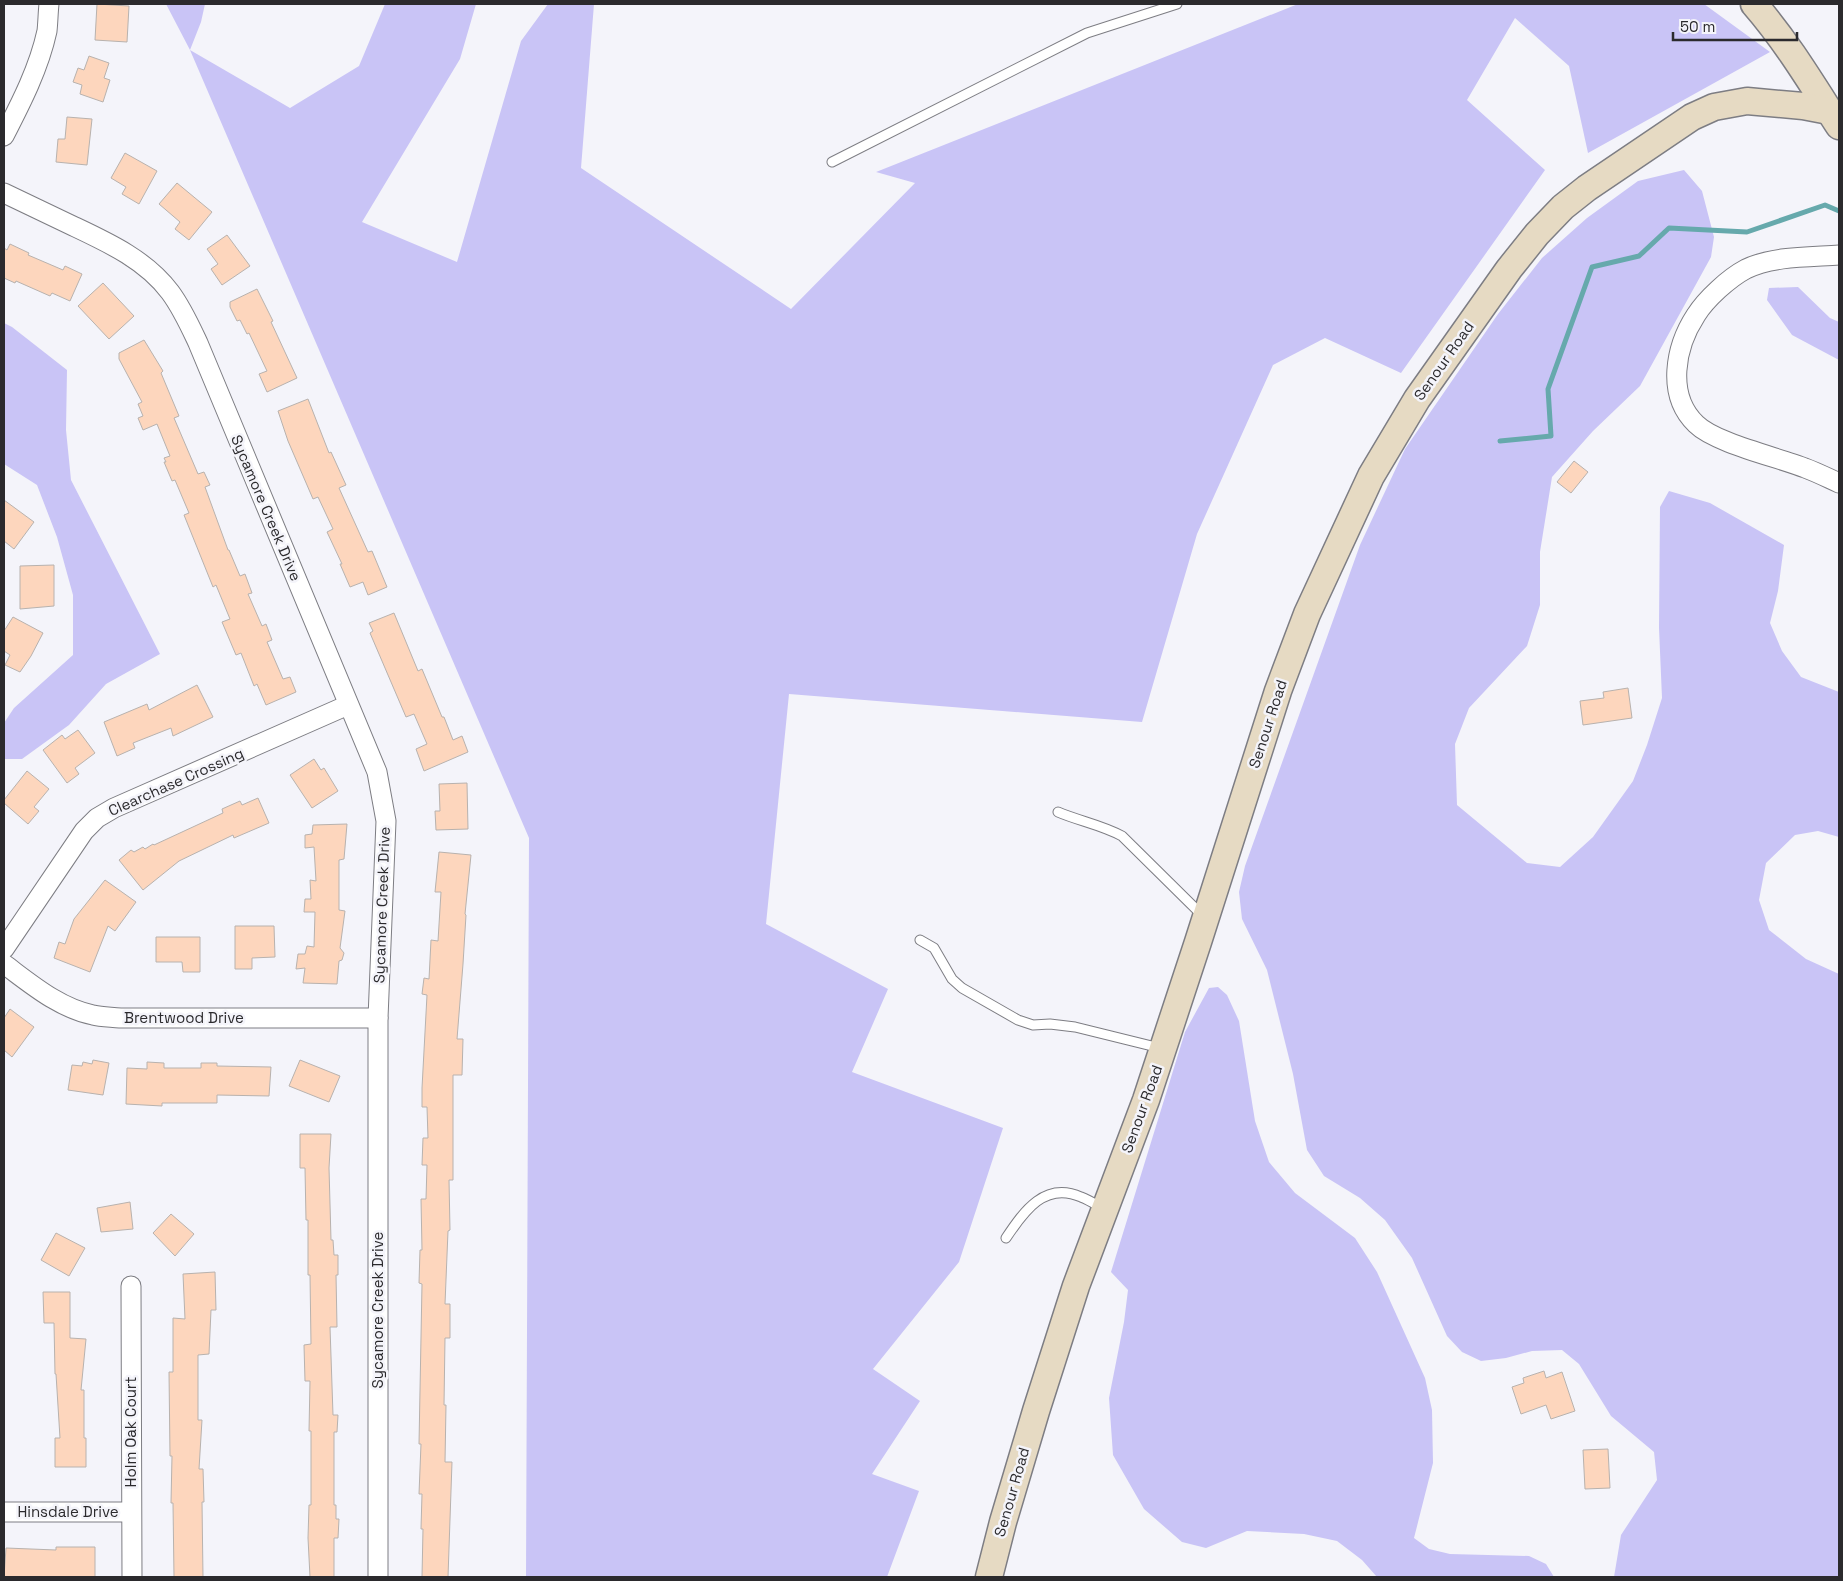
<svg xmlns="http://www.w3.org/2000/svg" width="1843" height="1581" viewBox="0 0 1843 1581" font-family="'Space Grotesk',sans-serif">
<style>
.green{fill:#c9c4f6}
.lines{fill:none;stroke-linecap:round;stroke-linejoin:round}
.stream{stroke:#66a9ac;stroke-width:5}
.building{fill:#fdd6bd;stroke:#b8b2ae}
.lane-casing{stroke:#7d7d83;stroke-width:11}
.street-casing{stroke:#7d7d83;stroke-width:21}
.secondary-casing{stroke:#7d7d83;stroke-width:29}
.lane{stroke:#fff;stroke-width:9}
.street{stroke:#fff;stroke-width:19}
.secondary{stroke:#e6dac3;stroke-width:26}
.labels{text-anchor:middle;stroke-width:5;stroke-linejoin:round;paint-order:stroke}
.street-label{font-size:15px;fill:#2b2a2d;stroke:#f4f4fa}
</style>
<rect width="100%" height="100%" fill="#f4f4fa"/>
<g class="green">
<path d="M166,4h39l-4,18 -11,28 100,58 69,-42 26,-62h91l-16,55 -98,163 95,40 64,-221 27,-37h46l-13,164 210,141 124,-126 -39,-11 422,-168h406l66,48 -182,101 -19,-87 -54,-48 -48,82 78,70 -144,203 -76,-35 -52,27 -76,169 -55,188 -353,-28 -23,230 122,65 -36,83 151,56 -44,134 -86,107 47,32 -48,73 47,17 -32,86h-361l3,-739 -339,-788z"/>
<path d="M1684,170l18,21 12,46 -3,20 -71,129 -47,45 -41,46 -12,75v53l-13,41 -58,62 -14,36 2,61 70,58 33,4 33,-30 40,-56 14,-36 15,-47 -3,-70 1,-121 9,-16 41,12 74,42 -6,46 -8,32 12,28 19,26 38,15v145l-21,-6 -23,4 -29,28 -7,37 10,30 37,29 33,15v603h-225l7,-42 36,-55 -3,-28 -43,-36 -32,-52 -17,-14 -30,1 -26,7 -25,3 -19,-9 -15,-16 -35,-78 -27,-38 -25,-22 -36,-22 -17,-26 -14,-76 -26,-104 -25,-51 -3,-27 6,-26 115,-321 45,-96 93,-135 44,-56 45,-40 51,-37z"/>
<path d="M1798,287l32,31 9,4v38l-47,-25 -25,-35 2,-12z"/>
<path d="M4,323l8,4 55,43 -1,60 5,50 89,174 -54,30 -37,41 -47,34h-18v-36l10,-15 59,-53v-60l-16,-58 -20,-52 -33,-21z"/>
<path d="M1218,987l9,8 12,26 16,100 14,41 26,31 60,45 22,34 48,106 7,32 1,53 -19,75 15,11 21,5 79,2 17,8 8,13h-177l-15,-17 -25,-19 -33,-7 -57,-3 -41,17 -24,-6 -38,-33 -31,-54 -4,-57 15,-76 4,-32 -17,-18 74,-240 24,-44z"/>
</g>
<g class="lines">
<path class="stream" d="M1500,441l51,-5 -3,-47 44,-122 47,-11 30,-28 78,4 78,-27 14,6"/>
</g>
<g class="building">
<path d="M97,4l32,2 -2,36 -32,-2z"/>
<path d="M89,56l20,7 -5,15 6,2 -7,22 -23,-8 2,-9 -9,-3 5,-14 6,2z"/>
<path d="M67,117l25,2 -5,46 -31,-3 2,-23h7z"/>
<path d="M125,153l32,18 -18,33 -17,-10 4,-7 -15,-9z"/>
<path d="M177,183l35,29 -23,28 -14,-11 5,-7 -21,-18z"/>
<path d="M227,235l23,31 -28,19 -11,-16 7,-5 -11,-15z"/>
<path d="M10,244l19,9 -1,2 35,15 2,-4 17,8 -12,27 -18,-8 -2,3 -34,-15 -1,2 -11,-5v-30l3,2z"/>
<path d="M103,283l31,33 -25,23 -31,-33z"/>
<path d="M257,289l16,32 -2,1 26,56 -30,14 -8,-18 8,-3 -18,-38 -2,1 -7,-14 -3,1 -7,-14v-5z"/>
<path d="M144,340l19,31 -2,2 18,43 -5,2 24,56 6,-2 6,13 -5,2 23,63h1l11,26 5,-2 7,19 -4,1 14,32 4,-2 6,16 -5,2 16,37 7,-2 6,15 -30,13 -9,-21 -3,2 -13,-33 -5,2 -14,-33 8,-3 -14,-34 -3,2 -29,-72 5,-2 -14,-33 -3,1 -8,-19h2l-2,-4 6,-2 -13,-32 -14,6 -5,-12 5,-2 -5,-12 4,-2 -23,-43v-6z"/>
<path d="M308,399l21,54 2,-1 15,33 -7,3 29,64 4,-1 15,36 -19,8 -5,-13 -13,5 -10,-23h2l-15,-32 6,-3 -15,-32 -5,2 -25,-58 -10,-30z"/>
<path d="M1574,461l14,11 -17,21 -14,-11z"/>
<path d="M4,500l30,22 -20,27 -10,-8z"/>
<path d="M54,565v41l-34,3v-43z"/>
<path d="M394,613l24,58 4,-2 20,48h2l9,23 9,-4 6,16 -44,19 -8,-22 11,-5 -13,-30 -8,3 -36,-84 3,-2 -4,-8z"/>
<path d="M13,617l30,16 -12,23 -11,16 -15,-7 5,-10 -6,-4v-20z"/>
<path d="M197,685l16,32 -40,19 -2,-8 -38,15 2,5 -18,8 -13,-34 43,-18 2,6z"/>
<path d="M1628,688l4,30 -49,7 -3,-24 24,-3 -1,-6z"/>
<path d="M78,730l17,23 -20,15 4,6 -12,9 -24,-33 19,-15 3,4z"/>
<path d="M314,759l7,11 3,-2 14,23 -26,17 -22,-33z"/>
<path d="M27,771l22,18 -15,18 5,4 -11,13 -24,-21v-3z"/>
<path d="M467,783l1,46 -32,1 -1,-19h5l-1,-27z"/>
<path d="M258,798l11,25 -35,15 -1,-3 -54,26 -36,29 -24,-30 12,-10 3,2 9,-5 2,2 8,-5 1,1 69,-32 -1,-4 18,-8 2,4z"/>
<path d="M347,824l-3,35 -5,1v50l6,1 -5,37 4,5 -2,7 -3,1 -2,23 -34,-1 2,-15 -9,1 2,-15h7l2,-8 7,1 1,-35h-11l1,-13h6l-1,-19 6,1 -2,-34 -9,1v-13l7,-1 1,-9z"/>
<path d="M439,852l32,3 -6,59 1,1 -3,49 -6,75h6l-1,36h-9v105h-4l1,50 -2,1 -3,73h5v34h-5l-1,67h2l-1,57h7l-4,115h-26l1,-48h-2l1,-35h-3l2,-50h-2l3,-160 -3,-1 1,-33h2l-1,-51h5l1,-34h-5l1,-27h5l-1,-31h-5v-19l5,-93 -5,-1 2,-16 5,1 2,-39 7,1 3,-49h-6z"/>
<path d="M105,880l31,22 -21,29 -7,-5 -18,46 -36,-14 5,-16 6,2 9,-25z"/>
<path d="M235,926h39l1,31 -23,1v11h-17z"/>
<path d="M156,937h44v35h-17l-1,-10h-26z"/>
<path d="M10,1009l24,18 -22,30 -8,-7v-32z"/>
<path d="M93,1060l16,3 -6,32 -35,-5 4,-25 10,1 1,-4 9,2z"/>
<path d="M300,1060l40,16 -11,26 -40,-16z"/>
<path d="M147,1062l17,1v5h37v-5h16v3l54,1 -2,29 -52,-1v8h-55v3l-36,-2 1,-36 20,1z"/>
<path d="M300,1134h31l-2,34 2,72h2l1,15h4v20h-2l1,52h-7l3,88h5l-1,17h-3v73h2v14h3l-1,19h-4v39h-24l-2,-39 1,-33h2v-74h-2l1,-50h-5l-1,-36 7,-1 -1,-69h-2v-55h-2l-1,-52h-5z"/>
<path d="M130,1202l3,27 -32,3 -4,-24z"/>
<path d="M171,1214l23,20 -19,22 -22,-23z"/>
<path d="M56,1233l29,15 -16,28 -28,-16z"/>
<path d="M215,1272l1,38h-5l-2,44 -11,1v65h4l-3,49h4l1,33h-2l1,75h-29l-1,-74h-2l1,-47h-2l-1,-84h4v-54l12,1 -2,-45z"/>
<path d="M43,1292h27v46l16,1 -5,51h3v48h2v29h-31v-29h5l-4,-64h-1l-1,-51h-10z"/>
<path d="M1544,1371l2,7 16,-6 13,39 -24,8 -5,-14 -25,9 -9,-27 12,-4 -1,-5z"/>
<path d="M1608,1449l2,39 -25,1 -2,-39z"/>
<path d="M56,1547h39v30h-91l2,-29 50,2z"/>
</g>
<g class="lines">
<defs>
<g id="lane">
<path d="M832,162l255,-129 90,-29"/>
<path d="M1058,812c21,9 44,13 64,24l80,79"/>
<path d="M920,940l14,8 18,31 10,9 56,32 15,5 17,-1 25,3 85,21"/>
<path d="M1006,1238c18,-27 39,-57 75,-41 8,3 14,7 21,11"/>
</g>
<g id="street">
<path d="M4,136c17,-33 35,-68 43,-105 1,-9 1,-18 2,-27"/>
<path d="M4,193c23,11 46,22 69,33 36,17 73,34 97,66 12,16 20,34 28,51l179,429 9,49 -8,197v559"/>
<path d="M1839,255c-29,2 -67,1 -93,14 -17,9 -40,30 -50,46 -21,32 -30,80 0,109 19,19 81,33 109,44 11,4 23,10 34,15"/>
<path d="M4,949l80,-118 13,-13 17,-10 234,-103"/>
<path d="M4,964c27,20 55,44 89,51 8,2 18,2 27,3h258"/>
<path d="M131,1286l1,291"/>
<path d="M4,1512h127"/>
</g>
<g id="secondary">
<path d="M1754,4c33,38 58,80 85,122"/>
<path d="M989,1577l14,-55 33,-111 40,-125 70,-186 52,-158 80,-251 29,-77 64,-138 46,-77 92,-130 28,-35 26,-27 24,-19 105,-71 22,-10 33,-6 56,5 26,5"/>
</g>
</defs>
<use href="#lane" class="lane-casing"/>
<use href="#street" class="street-casing"/>
<use href="#secondary" class="secondary-casing"/>
<use href="#lane" class="lane"/>
<use href="#street" class="street"/>
<use href="#secondary" class="secondary"/>
</g>
<g class="labels">
<g class="street-label">
<text transform="translate(1444 361) rotate(-55)" y="5">Senour Road</text>
<text transform="translate(266 508) rotate(67)" y="5">Sycamore Creek Drive</text>
<text transform="translate(1268 724) rotate(-72)" y="5">Senour Road</text>
<text transform="translate(176 782) rotate(-24)" y="5">Clearchase Crossing</text>
<text transform="translate(382 905) rotate(-88)" y="5">Sycamore Creek Drive</text>
<text x="184" y="1023">Brentwood Drive</text>
<text transform="translate(1142 1109) rotate(-70)" y="5">Senour Road</text>
<text transform="translate(378 1310) rotate(-90)" y="5">Sycamore Creek Drive</text>
<text transform="translate(131 1432) rotate(-90)" y="5">Holm Oak Court</text>
<text transform="translate(1012 1492) rotate(-74)" y="5">Senour Road</text>
<text x="68" y="1517">Hinsdale Drive</text>
</g>
</g>
<rect width="1843" height="1581" fill="none" stroke="#2b2a2d" stroke-width="10"/>
<path d="M1673 32v8h124v-8" fill="none" stroke="#2b2a2d" stroke-width="2.5"/>
<text x="1680" y="32" font-size="15" fill="#2b2a2d" stroke="#f4f4fa" stroke-width="4" paint-order="stroke">50 m</text>
</svg>
